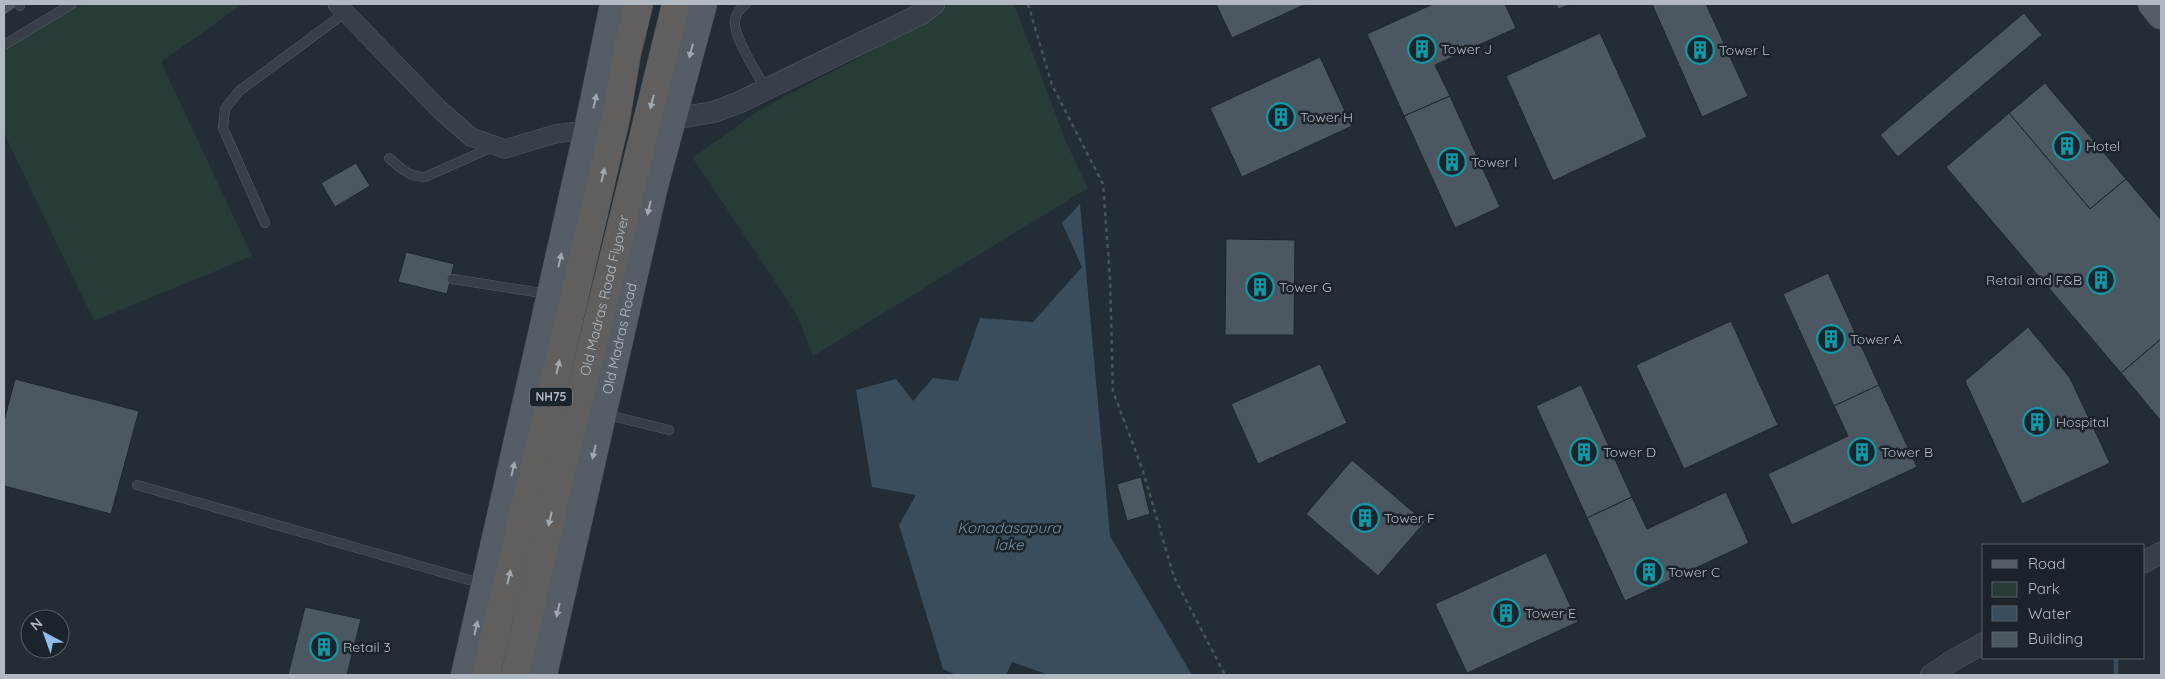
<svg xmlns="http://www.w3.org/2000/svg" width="2165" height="679" viewBox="0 0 2165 679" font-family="Quicksand,sans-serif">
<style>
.green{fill:#283b39}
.water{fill:#3a4d5d}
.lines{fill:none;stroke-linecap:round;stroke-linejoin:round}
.stream{stroke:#3a4d5d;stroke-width:4.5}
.building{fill:#4c5861;stroke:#1e262d}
.service-casing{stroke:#545d64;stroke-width:10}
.minor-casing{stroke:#545d64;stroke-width:19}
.tertiary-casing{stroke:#545d64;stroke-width:22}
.primary-casing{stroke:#404850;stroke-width:29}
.trunk-casing{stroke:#414a51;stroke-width:29}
.path{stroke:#455656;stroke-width:2.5;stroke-dasharray:4 4;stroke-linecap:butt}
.service{stroke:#373f47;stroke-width:9}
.minor{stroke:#373f47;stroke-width:18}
.tertiary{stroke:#373f47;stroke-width:21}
.primary{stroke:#555e67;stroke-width:28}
.trunk{stroke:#605f5e;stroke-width:28}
.oneway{fill:#9fa8b1}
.oneway2{fill:#a1a8af}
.labels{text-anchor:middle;stroke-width:5;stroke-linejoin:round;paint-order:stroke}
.shield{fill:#1c242b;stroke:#848d95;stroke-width:1}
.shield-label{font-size:12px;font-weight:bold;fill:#b1bac3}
.poi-label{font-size:14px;fill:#b1bac3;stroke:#1c242b;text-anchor:start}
.street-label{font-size:14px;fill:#b1bac3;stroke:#1c242b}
.water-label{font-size:15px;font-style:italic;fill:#758ea3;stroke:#1c242b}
</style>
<rect width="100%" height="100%" fill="#232d36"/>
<g class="green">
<path d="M82,4h161l-82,58 91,194 -158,65 -90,-188v-83z"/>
<path d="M949,4h65l52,138 22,46 -275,168 -17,-43 -103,-155 63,-46 136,-72z"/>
</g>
<path class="water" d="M1080,204l30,332 82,139h-143l-37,-13 -6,13h-50l-13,-6 -44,-144 17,-30 -44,-8 -16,-97 40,-11 17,22 20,-23 25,3 22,-63 53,4 49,-55 -20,-44z"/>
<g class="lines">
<path class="stream" d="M2116,675v-17"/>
</g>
<g class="building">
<path d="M4,4h9l3,3 -12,9z"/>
<path d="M1216,4h90l-74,34z"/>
<path d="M1433,4h72l11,24 -81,37 15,31 -46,20 -37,-82z"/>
<path d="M1556,4h15l-13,5z"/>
<path d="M1652,4h54l42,92 -46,21z"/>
<path d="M2024,13l18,22 -144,122 -18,-22z"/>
<path d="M1600,33l47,104 -94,44 -47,-105z"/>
<path d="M1320,57l32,69 -110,51 -32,-69z"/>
<path d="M2045,83l81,96 -36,30 -81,-96z"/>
<path d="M1450,96l50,111 -45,21 -51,-112z"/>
<path d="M2009,113l81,96 36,-30 35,41v119l-40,34 -175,-206z"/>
<path d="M356,163l14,23 -35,21 -14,-24z"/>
<path d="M1226,239l69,1 -1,95h-69z"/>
<path d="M406,252l48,12 -7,30 -49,-12z"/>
<path d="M1828,273l51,112 -45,21 -51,-112z"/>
<path d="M1731,321l47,104 -94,44 -48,-104z"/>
<path d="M2028,327l42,51 40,85 -88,41 -57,-123z"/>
<path d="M2161,339v82l-40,-48z"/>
<path d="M1320,364l27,59 -89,41 -27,-60z"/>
<path d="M15,379l124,32 -28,103 -107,-28v-65z"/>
<path d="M1581,385l51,112 -45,21 -51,-112z"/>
<path d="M1879,385l38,82 -125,58 -24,-51 80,-38 -14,-30z"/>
<path d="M1352,460l73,62 -47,54 -72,-62z"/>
<path d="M1141,477l9,37 -23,7 -10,-37z"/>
<path d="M1726,492l23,51 -124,58 -38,-83 45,-21 15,32z"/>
<path d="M1546,553l32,69 -111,51 -32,-69z"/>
<path d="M305,607l56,12 -14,56h-59z"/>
</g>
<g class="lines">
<defs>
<g id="service">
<path d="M19,4l1,2"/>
<path d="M746,4c-5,4 -10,9 -11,16 -3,15 23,55 31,69"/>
<path d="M4,45l68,-41"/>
<path d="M389,158c11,10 20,19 36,19l70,-31"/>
<path d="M265,223l-42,-95 2,-19 14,-18 107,-79"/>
<path d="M452,279l96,15"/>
<path d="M604,414l65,16"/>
<path d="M137,485l346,99"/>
</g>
<path id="minor" d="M337,4l103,106 31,27 34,12 50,-15 33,-4"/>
<g id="tertiary">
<path d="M672,119l42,-7 26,-10 181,-88 13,-10"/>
<path d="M2144,562l17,-9"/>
<path d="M1931,675l19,-13 34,-19"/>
</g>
<g id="primary">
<path d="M2152,4l9,11"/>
<path d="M465,675l123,-545 26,-126"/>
<path id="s1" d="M543,675l111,-489 49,-182"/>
</g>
<g id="trunk">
<path d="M486,675l130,-557 11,-65 12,-49"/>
<path id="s2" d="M515,675l48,-212 113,-459"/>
</g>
</defs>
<use href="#service" class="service-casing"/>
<use href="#minor" class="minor-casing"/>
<use href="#tertiary" class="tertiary-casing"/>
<use href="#primary" class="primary-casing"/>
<use href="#trunk" class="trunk-casing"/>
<path class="path" d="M1028,4l24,81 51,99 7,95 3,112 30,80 31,106 51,98"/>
<use href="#service" class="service"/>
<use href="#minor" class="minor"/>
<use href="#tertiary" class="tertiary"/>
<use href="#primary" class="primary"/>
<use href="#trunk" class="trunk"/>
</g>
<defs><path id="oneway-solid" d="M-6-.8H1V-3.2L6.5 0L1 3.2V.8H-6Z" transform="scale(1.25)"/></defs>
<g class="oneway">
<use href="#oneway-solid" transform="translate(691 51) rotate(105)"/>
<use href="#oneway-solid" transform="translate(595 101) rotate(-78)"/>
<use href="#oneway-solid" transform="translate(649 208) rotate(103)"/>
<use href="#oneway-solid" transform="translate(560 260) rotate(-77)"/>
<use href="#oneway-solid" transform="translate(594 452) rotate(103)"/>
<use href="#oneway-solid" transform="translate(513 469) rotate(-77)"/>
<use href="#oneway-solid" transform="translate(558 610) rotate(103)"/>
<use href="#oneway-solid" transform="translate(476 628) rotate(-77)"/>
</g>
<g class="oneway2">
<use href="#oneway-solid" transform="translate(652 102) rotate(104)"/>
<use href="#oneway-solid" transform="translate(603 175) rotate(-77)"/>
<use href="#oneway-solid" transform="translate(558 367) rotate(-77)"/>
<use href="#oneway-solid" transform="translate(550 519) rotate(103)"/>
<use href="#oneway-solid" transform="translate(509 577) rotate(-77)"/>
</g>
<defs>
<symbol id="building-ring" viewBox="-11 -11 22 22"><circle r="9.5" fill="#1c242b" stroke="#0f9aa8" stroke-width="1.5"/><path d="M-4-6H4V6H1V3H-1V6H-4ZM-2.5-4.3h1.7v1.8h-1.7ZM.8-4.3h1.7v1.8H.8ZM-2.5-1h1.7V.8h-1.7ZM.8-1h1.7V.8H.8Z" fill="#0f9aa8"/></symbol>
</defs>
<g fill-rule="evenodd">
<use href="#building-ring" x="1406" y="33" width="32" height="32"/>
<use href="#building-ring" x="1684" y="34" width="32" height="32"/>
<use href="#building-ring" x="1265" y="101" width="32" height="32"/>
<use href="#building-ring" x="2051" y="130" width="32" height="32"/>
<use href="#building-ring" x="1436" y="146" width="32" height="32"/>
<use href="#building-ring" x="2085" y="264" width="32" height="32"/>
<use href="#building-ring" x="1244" y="271" width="32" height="32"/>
<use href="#building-ring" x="1815" y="323" width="32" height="32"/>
<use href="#building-ring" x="2021" y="406" width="32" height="32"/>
<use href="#building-ring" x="1568" y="436" width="32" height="32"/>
<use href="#building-ring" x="1846" y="436" width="32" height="32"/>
<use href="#building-ring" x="1349" y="502" width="32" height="32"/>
<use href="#building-ring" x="1633" y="556" width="32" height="32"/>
<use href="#building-ring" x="1490" y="597" width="32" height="32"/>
<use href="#building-ring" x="308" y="631" width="32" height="32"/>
</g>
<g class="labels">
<rect class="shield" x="530" y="387.5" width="42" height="19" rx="4"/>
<g class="shield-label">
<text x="551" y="401">NH75</text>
</g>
<g class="poi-label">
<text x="1441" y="54">Tower J</text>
<text x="1719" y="55">Tower L</text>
<text x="1300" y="122">Tower H</text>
<text x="2086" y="151">Hotel</text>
<text x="1471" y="167">Tower I</text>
<text x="2082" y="285" text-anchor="end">Retail and F&amp;B</text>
<text x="1279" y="292">Tower G</text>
<text x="1850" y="344">Tower A</text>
<text x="2056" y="427">Hospital</text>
<text x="1603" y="457">Tower D</text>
<text x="1881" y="457">Tower B</text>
<text x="1384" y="523">Tower F</text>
<text x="1668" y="577">Tower C</text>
<text x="1525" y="618">Tower E</text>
<text x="343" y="652">Retail 3</text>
</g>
<g class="street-label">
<text dy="5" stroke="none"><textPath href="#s2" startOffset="390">Old Madras Road Flyover</textPath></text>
<text dy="5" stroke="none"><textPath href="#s1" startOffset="345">Old Madras Road</textPath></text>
</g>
<g class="water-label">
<text x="1009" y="533">Konadasapura<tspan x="1009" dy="17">lake</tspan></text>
</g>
</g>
<rect width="2165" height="679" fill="none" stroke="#b1bac3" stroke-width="10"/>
<rect x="1982" y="544" width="162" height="115" fill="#1c242b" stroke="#586068"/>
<rect x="1992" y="560" width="25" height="8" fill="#555e67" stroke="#586068"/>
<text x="2028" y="569" font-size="15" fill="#b1bac3">Road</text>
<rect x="1992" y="582" width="25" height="15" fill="#283b39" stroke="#586068"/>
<text x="2028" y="594" font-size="15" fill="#b1bac3">Park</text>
<rect x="1992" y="606" width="25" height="15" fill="#3a4d5d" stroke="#586068"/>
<text x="2028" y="619" font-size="15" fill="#b1bac3">Water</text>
<rect x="1992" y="632" width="25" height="15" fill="#4c5861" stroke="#586068"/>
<text x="2028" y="644" font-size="15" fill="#b1bac3">Building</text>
<g transform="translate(45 634) rotate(319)"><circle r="24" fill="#1c242b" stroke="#586068"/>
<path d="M0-4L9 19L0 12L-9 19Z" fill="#8ebceb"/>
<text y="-8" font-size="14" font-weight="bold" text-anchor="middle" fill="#b1bac3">N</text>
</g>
</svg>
